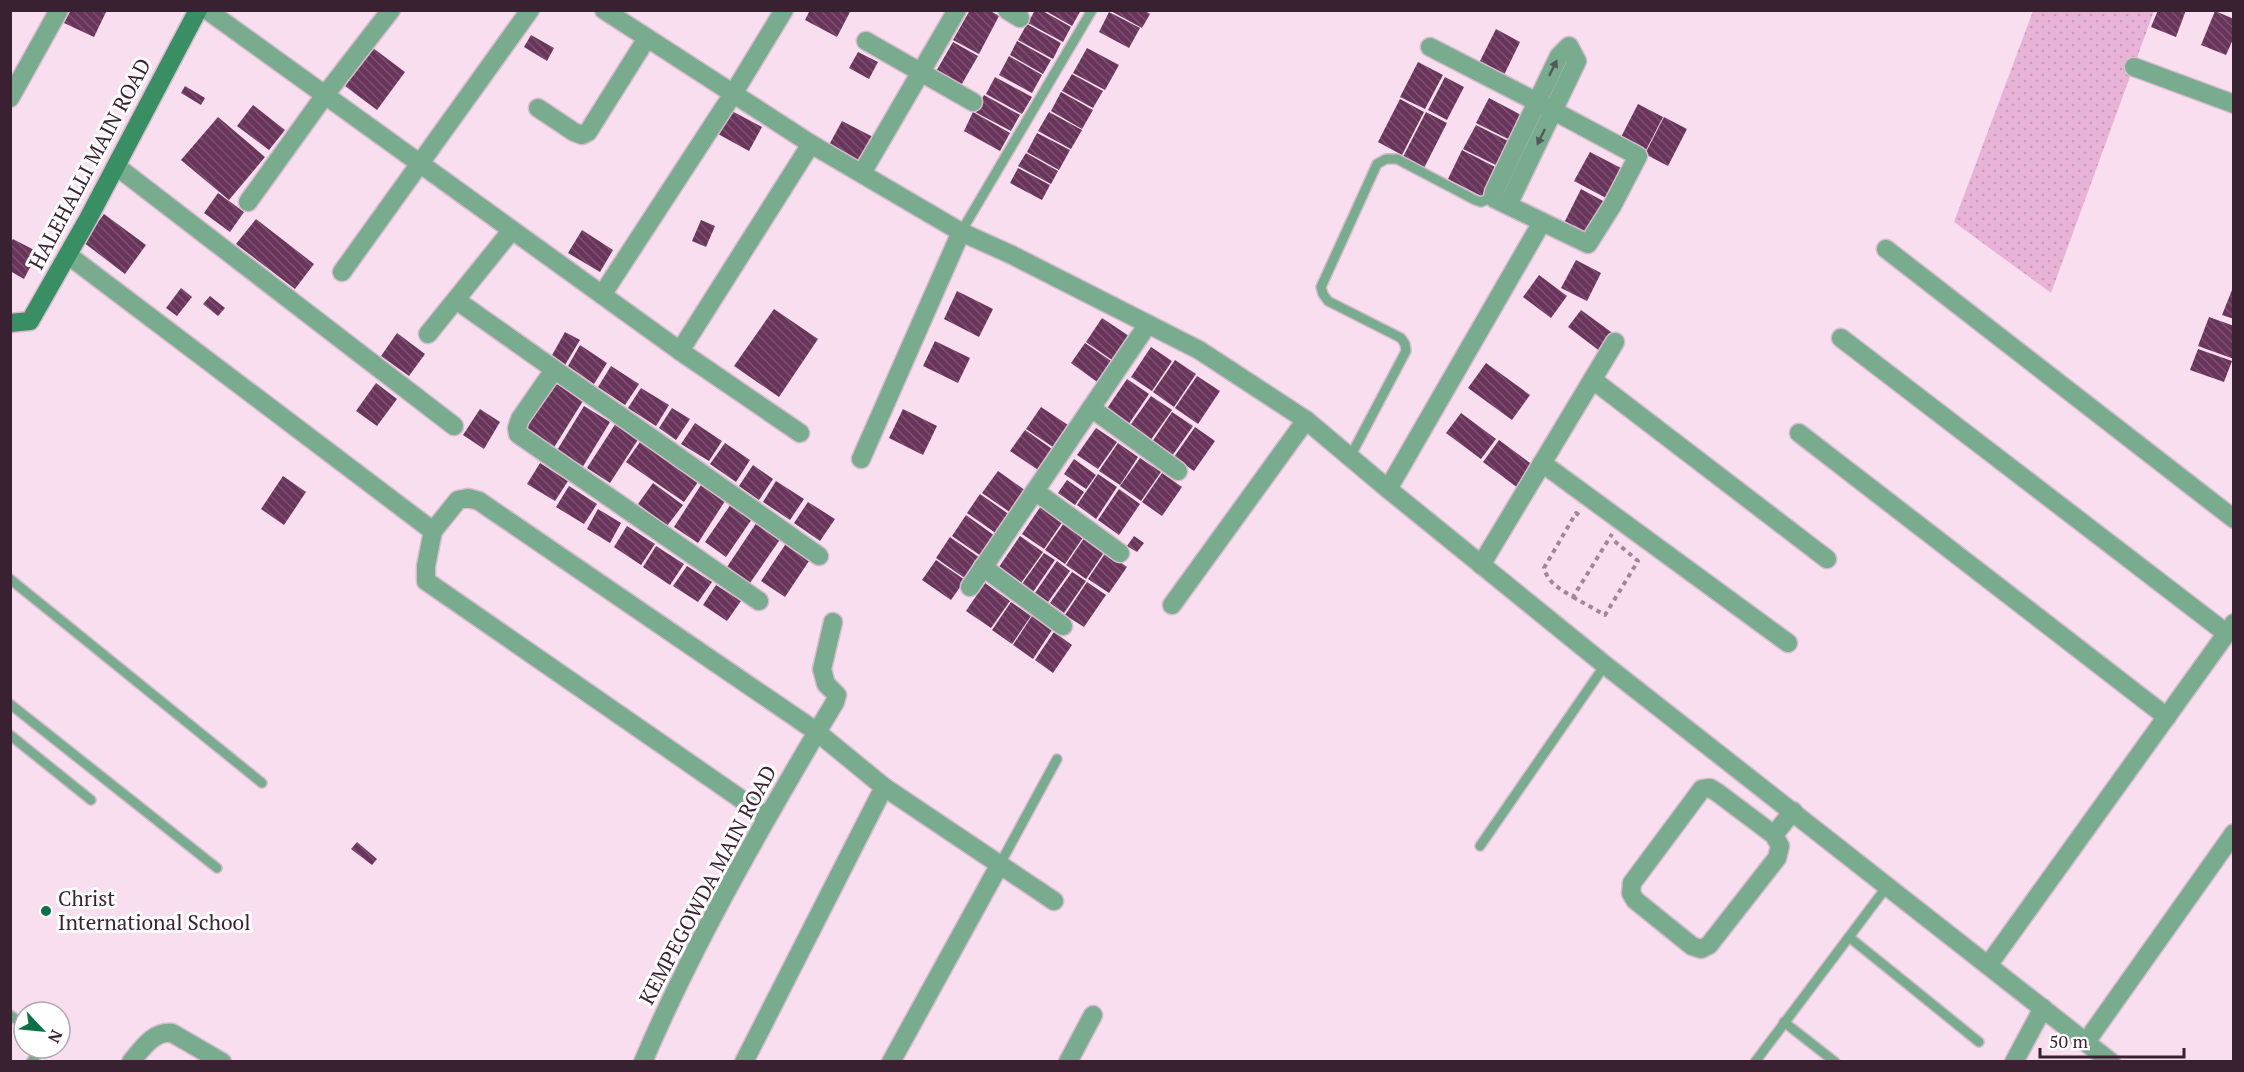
<svg xmlns="http://www.w3.org/2000/svg" width="2244" height="1072" viewBox="0 0 2244 1072" font-family="'PT Serif',serif">
<style>
.grass{fill:url(#grass-dots)}
.building{fill:url(#building-back-hatch)}
.lines{fill:none;stroke-linecap:round;stroke-linejoin:round}
.lane-casing{stroke:#d6bccd;stroke-width:12}
.street-casing{stroke:#d6bccd;stroke-width:21}
.secondary-casing{stroke:#d6bccd;stroke-width:21}
.path{stroke:#a08697;stroke-width:4;stroke-dasharray:4.5 4.5;stroke-linecap:butt}
.lane{stroke:#79ac8f;stroke-width:9}
.street{stroke:#79ac8f;stroke-width:18}
.secondary{stroke:#3a8e64;stroke-width:18}
.oneway{fill:#535957}
.poi-dot{fill:#0a7047;stroke:#fff;stroke-width:2}
.labels{text-anchor:middle;stroke-width:6;stroke-linejoin:round;paint-order:stroke}
.street-label{font-size:21px;fill:#392132;stroke:#fff}
.poi-label{font-size:21px;fill:#392132;stroke:#fff;text-anchor:start}
</style>
<defs>
<pattern id="grass-dots" width="8" height="8" patternUnits="userSpaceOnUse" patternTransform="scale(1.5)"><rect width="8" height="8" fill="#e8b3d7"/><path d="M2 2h.1M6 6h.1" fill="none" stroke="#c89ab9" stroke-width="1.8" stroke-linecap="round"/></pattern>
<pattern id="building-back-hatch" width="6" height="6" patternUnits="userSpaceOnUse" patternTransform="scale(1.5)"><rect width="6" height="6" fill="#6a355b"/><path d="M-1 5l2 2M0 0l6 6M5-1l2 2" fill="none" stroke="#7c5070"/></pattern>
</defs>
<rect width="100%" height="100%" fill="#f9deef"/>
<path class="grass" d="M2033,11h121l-103,282 -97,-71z"/>
<g class="building">
<path d="M71,10h36l-13,27 -30,-14z"/>
<path d="M810,10h41l-14,27 -32,-17z"/>
<path d="M970,10h19l10,6 -20,38 -26,-14z"/>
<path d="M1035,10h6l30,17 -8,15 -35,-19z"/>
<path d="M1044,10h37l-9,16z"/>
<path d="M1109,10h35l6,4 -8,14z"/>
<path d="M2158,10h28l-10,27 -25,-10z"/>
<path d="M2215,11l19,8v18l-8,18 -25,-10z"/>
<path d="M1109,12l31,16 -11,20 -30,-16z"/>
<path d="M1027,24l34,19 -8,16 -35,-19z"/>
<path d="M1496,29l24,13 -16,33 -25,-12z"/>
<path d="M531,35l23,13 -7,13 -23,-14z"/>
<path d="M1017,41l34,19 -8,14 -33,-19z"/>
<path d="M953,42l25,14 -19,33 -25,-14z"/>
<path d="M373,48l32,24 -28,38 -32,-24z"/>
<path d="M1087,48l32,17 -14,25 -32,-17z"/>
<path d="M858,52l20,10 -9,17 -20,-11z"/>
<path d="M1009,56l33,19 -10,18 -33,-18z"/>
<path d="M1418,62l25,13 -18,34 -25,-12z"/>
<path d="M1072,74l31,17 -10,17 -31,-17z"/>
<path d="M995,77l37,20 -10,17 -36,-20z"/>
<path d="M1445,77l19,10 -17,33 -19,-10z"/>
<path d="M185,86l20,12 -4,7 -20,-12z"/>
<path d="M1061,92l32,18 -11,19 -31,-18z"/>
<path d="M984,95l36,20 -9,16 -36,-19z"/>
<path d="M1489,98l38,20 -13,24 -38,-19z"/>
<path d="M1400,99l24,13 -22,43 -24,-13z"/>
<path d="M1638,104l25,13 -19,37 -25,-13z"/>
<path d="M253,105l32,25 -16,20 -32,-24z"/>
<path d="M730,110l32,17 -13,24 -31,-17z"/>
<path d="M973,112l37,21 -10,18 -36,-20z"/>
<path d="M1049,112l33,18 -11,19 -33,-18z"/>
<path d="M1426,112l21,11 -23,45 -21,-11z"/>
<path d="M218,117l47,40 -36,43 -48,-40z"/>
<path d="M1664,117l23,12 -19,37 -23,-12z"/>
<path d="M842,121l31,16 -13,24 -31,-16z"/>
<path d="M1476,125l38,19 -12,24 -39,-19z"/>
<path d="M1037,133l33,17 -11,20 -32,-18z"/>
<path d="M1462,150l39,20 -14,29 -39,-20z"/>
<path d="M1590,152l31,16 -15,30 -32,-17z"/>
<path d="M1026,153l32,18 -7,13 -33,-18z"/>
<path d="M1018,168l32,17 -8,15 -32,-17z"/>
<path d="M1581,189l24,13 -17,33 -24,-12z"/>
<path d="M218,193l26,19 -14,20 -26,-19z"/>
<path d="M104,214l42,31 -21,29 -42,-32z"/>
<path d="M256,219l58,45 -19,25 -59,-45z"/>
<path d="M701,220l14,6 -9,21 -14,-6z"/>
<path d="M582,230l31,20 -13,22 -32,-19z"/>
<path d="M13,239l25,13 -14,27 -14,-8v-27z"/>
<path d="M1576,260l25,13 -14,28 -26,-13z"/>
<path d="M1539,275l28,21 -16,22 -28,-21z"/>
<path d="M2234,285v34l-12,-4z"/>
<path d="M181,288l11,9 -15,19 -11,-8z"/>
<path d="M957,291l36,18 -14,28 -35,-18z"/>
<path d="M210,296l15,12 -7,8 -15,-12z"/>
<path d="M774,309l44,30 -39,58 -45,-31z"/>
<path d="M1581,310l37,27 -13,18 -37,-28z"/>
<path d="M2209,317l25,9v33l-36,-13z"/>
<path d="M1102,318l30,20 -17,24 -29,-20z"/>
<path d="M565,332l15,8 -15,25 -14,-8z"/>
<path d="M397,333l28,21 -16,22 -28,-20z"/>
<path d="M935,341l35,17 -12,25 -35,-17z"/>
<path d="M1085,343l29,20 -14,21 -29,-21z"/>
<path d="M580,345l27,18 -13,21 -26,-18z"/>
<path d="M1151,347l21,14 -20,30 -21,-14z"/>
<path d="M2198,349l34,12 -8,21 -34,-12z"/>
<path d="M1175,360l21,14 -22,33 -21,-15z"/>
<path d="M1486,363l44,32 -18,25 -44,-32z"/>
<path d="M611,366l28,18 -14,21 -27,-18z"/>
<path d="M1197,376l23,15 -22,33 -23,-16z"/>
<path d="M1127,379l22,15 -21,31 -22,-15z"/>
<path d="M551,380l32,21 -30,48 -32,-20z"/>
<path d="M376,383l21,16 -20,27 -21,-15z"/>
<path d="M641,388l28,17 -13,21 -28,-18z"/>
<path d="M1151,396l21,14 -22,31 -21,-14z"/>
<path d="M584,406l26,16 -28,46 -26,-16z"/>
<path d="M1041,407l30,20 -15,22 -30,-20z"/>
<path d="M672,408l18,11 -14,21 -17,-12z"/>
<path d="M480,409l20,13 -16,27 -21,-14z"/>
<path d="M903,409l34,17 -14,29 -34,-17z"/>
<path d="M1172,412l21,14 -21,30 -20,-14z"/>
<path d="M1461,413l35,26 -15,20 -35,-26z"/>
<path d="M616,423l23,15 -29,45 -23,-15z"/>
<path d="M695,423l27,18 -13,20 -28,-17z"/>
<path d="M1195,427l20,14 -21,30 -20,-14z"/>
<path d="M1096,428l21,14 -19,27 -21,-14z"/>
<path d="M1025,430l30,21 -14,21 -31,-21z"/>
<path d="M1499,440l35,26 -16,22 -35,-26z"/>
<path d="M640,442l58,40 -14,20 -58,-40z"/>
<path d="M725,443l25,17 -14,22 -26,-18z"/>
<path d="M1118,443l20,14 -18,28 -21,-14z"/>
<path d="M1140,458l21,14 -20,29 -21,-15z"/>
<path d="M1074,459l22,16 -10,14 -22,-15z"/>
<path d="M540,463l28,18 -13,20 -28,-17z"/>
<path d="M753,465l20,14 -14,21 -20,-14z"/>
<path d="M998,471l28,20 -15,22 -29,-20z"/>
<path d="M1162,473l20,14 -20,29 -20,-14z"/>
<path d="M1098,474l19,13 -21,32 -19,-14z"/>
<path d="M283,476l23,16 -22,33 -23,-16z"/>
<path d="M1067,480l17,12 -9,13 -17,-12z"/>
<path d="M776,481l28,18 -14,21 -27,-18z"/>
<path d="M653,483l30,22 -16,21 -29,-22z"/>
<path d="M701,485l24,16 -27,42 -24,-16z"/>
<path d="M569,486l28,18 -13,20 -28,-17z"/>
<path d="M1119,489l21,15 -21,31 -21,-15z"/>
<path d="M980,494l30,21 -13,19 -30,-21z"/>
<path d="M808,502l27,17 -15,22 -26,-18z"/>
<path d="M731,504l21,15 -26,38 -21,-15z"/>
<path d="M1041,506l22,15 -19,28 -22,-15z"/>
<path d="M598,509l23,14 -11,20 -23,-14z"/>
<path d="M966,515l29,21 -14,20 -29,-20z"/>
<path d="M757,522l24,16 -31,45 -23,-16z"/>
<path d="M1064,523l20,13 -19,28 -20,-14z"/>
<path d="M627,526l28,18 -14,21 -27,-18z"/>
<path d="M1020,536l23,16 -22,31 -22,-16z"/>
<path d="M1134,536l10,7 -7,9 -10,-6z"/>
<path d="M950,537l30,21 -14,21 -30,-21z"/>
<path d="M1085,537l20,14 -19,28 -20,-14z"/>
<path d="M787,542l24,16 -26,39 -24,-16z"/>
<path d="M656,546l28,18 -14,21 -27,-18z"/>
<path d="M1106,552l21,15 -18,26 -21,-14z"/>
<path d="M1044,553l11,7 -22,32 -11,-8z"/>
<path d="M936,560l29,20 -14,20 -29,-20z"/>
<path d="M1057,561l13,10 -22,31 -13,-9z"/>
<path d="M687,566l25,16 -14,20 -25,-16z"/>
<path d="M1072,572l14,9 -22,32 -14,-10z"/>
<path d="M1087,582l19,13 -22,32 -19,-12z"/>
<path d="M985,583l25,18 -19,27 -25,-17z"/>
<path d="M716,585l25,16 -14,20 -24,-16z"/>
<path d="M1011,602l20,14 -19,28 -20,-14z"/>
<path d="M1032,616l20,14 -19,29 -20,-14z"/>
<path d="M1054,632l18,13 -19,28 -18,-13z"/>
<path d="M357,842l20,17 -5,6 -21,-16z"/>
</g>
<g class="lines">
<defs>
<g id="lane">
<path d="M961,232l131,-222"/>
<path d="M1350,457l56,-106 -1,-7 -4,-6 -73,-37 -5,-7 -2,-7 56,-123 9,-5h11l78,41 6,2 12,-5"/>
<path d="M10,579l252,204"/>
<path d="M10,704l207,164"/>
<path d="M10,735l81,65"/>
<path d="M1480,846l125,-181"/>
<path d="M1000,864l57,-105"/>
<path d="M1849,937l130,105"/>
<path d="M10,1015l14,10"/>
<path d="M1784,1022l51,40"/>
<path d="M31,1062l11,-14"/>
<path d="M1755,1062l133,-177"/>
</g>
<g id="street">
<path d="M207,10l473,341 120,82"/>
<path d="M604,10l207,134 150,88 51,23 187,95 107,70 82,69 217,176 506,397"/>
<path d="M1007,10l13,8"/>
<path d="M866,41l107,61"/>
<path d="M1430,47l107,55 101,54 -26,50 -24,38 -93,-45 -2,-2 1,-5 65,-136 10,-10 8,15 -69,144"/>
<path d="M2134,67l100,37"/>
<path d="M10,98l49,-88"/>
<path d="M538,108l36,24 8,3 6,-3 59,-94"/>
<path d="M116,166l338,260"/>
<path d="M862,173l95,-163"/>
<path d="M248,202l77,-107 66,-85"/>
<path d="M1886,249l348,270"/>
<path d="M68,255l365,276"/>
<path d="M342,272l188,-262"/>
<path d="M602,295l131,-201 51,-84"/>
<path d="M456,300l363,256"/>
<path d="M428,334l84,-104"/>
<path d="M1841,338l385,295"/>
<path d="M680,351l131,-207"/>
<path d="M554,370l-34,49 -3,9 1,6 241,167"/>
<path d="M1593,380l234,179"/>
<path d="M1091,408l87,63"/>
<path d="M1799,433l368,284"/>
<path d="M861,459l100,-227"/>
<path d="M1542,463l246,180"/>
<path d="M1388,489l154,-267"/>
<path d="M1035,491l85,62"/>
<path d="M1481,565l134,-223"/>
<path d="M983,567l80,59"/>
<path d="M970,587l178,-263"/>
<path d="M1172,605l134,-185"/>
<path d="M767,817l-341,-236v-15l7,-35 25,-31 10,-2 11,3 338,231 18,-30 2,-7 -11,-11 -4,-15 11,-47"/>
<path d="M1774,835l-56,-42 -8,-5 -8,1 -70,94 -1,10 4,7 57,46 9,3 8,-4 68,-87 3,-12 -6,-11 19,-24"/>
<path d="M1989,964l245,-341"/>
<path d="M2086,1042l148,-209"/>
<path d="M131,1062c11,-13 22,-31 41,-29l50,29"/>
<path d="M643,1062c49,-115 111,-223 174,-330l67,55 170,114"/>
<path d="M744,1062l140,-275"/>
<path d="M891,1062l109,-198"/>
<path d="M1068,1062l25,-47"/>
<path d="M2014,1062l29,-54"/>
</g>
<path id="secondary" d="M10,323l20,-2 58,-102 110,-209"/>
</defs>
<use href="#lane" class="lane-casing"/>
<use href="#street" class="street-casing"/>
<use href="#secondary" class="secondary-casing"/>
<g class="path">
<path d="M1579,515l-3,-2 -32,55c4,15 16,21 29,29l39,-63"/>
<path d="M1573,597l32,18 33,-54 -26,-22"/>
</g>
<use href="#lane" class="lane"/>
<use href="#street" class="street"/>
<use href="#secondary" class="secondary"/>
</g>
<defs><path id="oneway-solid" d="M-6-.8H1V-3.2L6.5 0L1 3.2V.8H-6Z" transform="scale(1.5)"/></defs>
<g class="oneway">
<use href="#oneway-solid" transform="translate(1553 68) rotate(-64)"/>
<use href="#oneway-solid" transform="translate(1541 137) rotate(116)"/>
</g>
<circle class="poi-dot" cx="46" cy="911" r="6"/>
<g class="labels">
<g class="street-label">
<text transform="translate(90 164) rotate(-62)" y="7">HALEHALLI MAIN ROAD</text>
<text transform="translate(708 885) rotate(-62)" y="7">KEMPEGOWDA MAIN ROAD</text>
</g>
<g class="poi-label">
<text x="58" y="906">Christ<tspan x="58" dy="24">International School</tspan></text>
</g>
</g>
<rect width="2244" height="1072" fill="none" stroke="#392132" stroke-width="24"/>
<g transform="translate(42 1030) rotate(116)"><circle r="28" fill="#ffffff" stroke="#b0a6ad" stroke-width="1.5"/>
<path d="M0-4.5L10 22L0 15L-10 22Z" fill="#0a7047"/>
<text y="-9" font-size="16" font-weight="bold" text-anchor="middle" fill="#392132">N</text>
</g>
<path d="M2040 1048v9h144v-9" fill="none" stroke="#392132" stroke-width="3"/>
<text x="2049" y="1048" font-size="18" fill="#392132" stroke="#ffffff" stroke-width="4.5" paint-order="stroke">50 m</text>
</svg>
